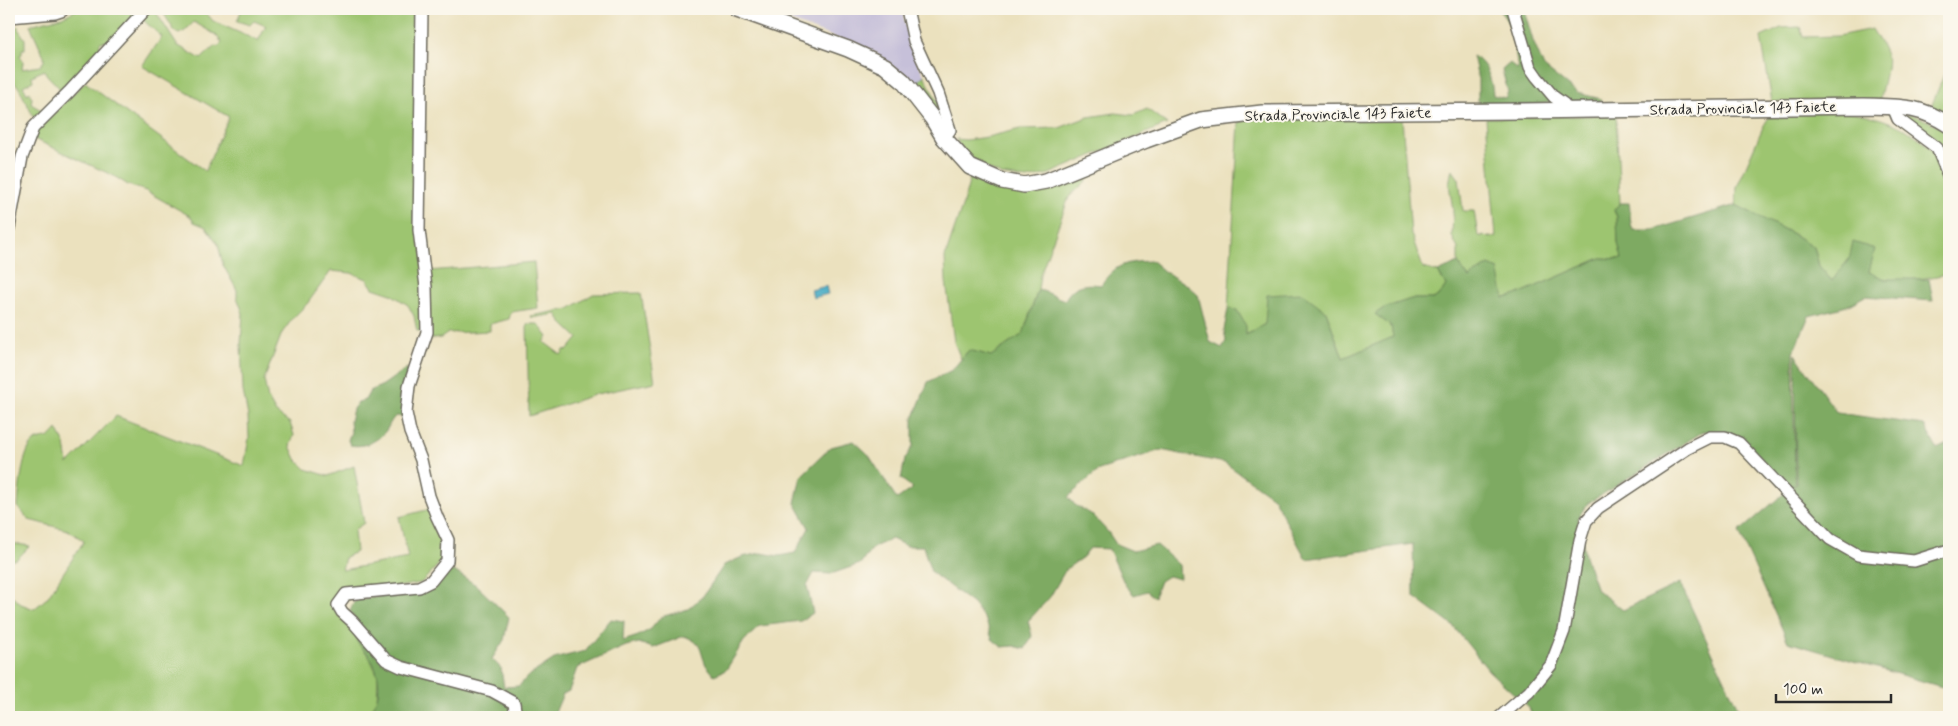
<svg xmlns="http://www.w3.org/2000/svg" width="1958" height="726" viewBox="0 0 1958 726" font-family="Mynerve,sans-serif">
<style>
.industrial{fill:#c6c0d9}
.green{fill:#9dc570;stroke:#64784e}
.forest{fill:#7eaa62;stroke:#546a46}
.water{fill:#43a9c3;stroke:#376a77}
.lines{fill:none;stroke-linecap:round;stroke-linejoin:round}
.minor-casing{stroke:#6e6b5e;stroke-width:14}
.major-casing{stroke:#6e6b5e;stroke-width:18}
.minor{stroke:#fff;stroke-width:11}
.major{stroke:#fff;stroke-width:15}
.labels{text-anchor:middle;stroke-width:4;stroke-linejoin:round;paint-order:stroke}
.street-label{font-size:15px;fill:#2b2b2b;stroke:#fbf7ec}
</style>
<rect width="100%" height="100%" fill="#fbf7ec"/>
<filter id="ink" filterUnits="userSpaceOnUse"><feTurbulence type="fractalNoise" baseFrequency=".02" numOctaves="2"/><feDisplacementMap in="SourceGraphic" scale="10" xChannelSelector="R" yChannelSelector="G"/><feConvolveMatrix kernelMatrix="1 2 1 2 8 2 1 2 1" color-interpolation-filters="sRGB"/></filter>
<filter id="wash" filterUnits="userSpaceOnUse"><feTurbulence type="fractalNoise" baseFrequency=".0096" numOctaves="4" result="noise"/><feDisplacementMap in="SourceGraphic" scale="20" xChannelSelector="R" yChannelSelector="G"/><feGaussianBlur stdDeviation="1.12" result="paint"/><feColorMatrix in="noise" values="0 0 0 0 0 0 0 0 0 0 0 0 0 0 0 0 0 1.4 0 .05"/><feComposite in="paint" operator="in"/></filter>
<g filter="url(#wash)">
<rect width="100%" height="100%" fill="#ebe1be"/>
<path class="industrial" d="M757,9h145l8,38 14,28 -9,11 -36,-31 -10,-5z"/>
<g class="green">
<path d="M78,9h63l-31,32 -10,1 -1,11 -38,38c-5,-9 -13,-12 -17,-21l-12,6 1,5 -10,5 4,8 2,-2 3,6 -1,6 12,7 -9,7 -16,-32 -9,-7v-8l3,-1 -3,-1c1,-16 0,-27 4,-43l6,1v3l6,9v10h-3v5l-2,1 3,7 -1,7 18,-3 4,-5v-5l-14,-31 32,-8z"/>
<path d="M150,9h4l23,36 24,14 14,-13 3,1 4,-4 -6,-8 -22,-13 -9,9 -6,3 -4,-2 -14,-23h42l10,12 45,20 8,-15 -12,-5 -4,4 -13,-4 5,-12h176l-4,208 15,54 105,-9 4,46 -27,4 -2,7 -19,5v7l-42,2 -7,5 -13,1 -6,-8h-5l-3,-15 -6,-11 -17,-11 -18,-6 -6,-9 -16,-6 -20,-2 -24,33 -14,14 -11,15 -18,47 4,19 8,14 14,10 4,12 -4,11 6,13 10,10 22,7 26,-10 10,57 -10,7 2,22 -11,5 -3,13 66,-12 -9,-41 31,-8 13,27v19l-3,8 -19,20 -84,14 20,33v12l12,14 9,20 -1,26 -6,8 -8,1 -10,6h-344v-79l3,-2 1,-26h-4v-16l12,10 13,5 13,-11 37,-57 -16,-11 -39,-10 -11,-13c1,-14 4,-57 16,-65 12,-7 12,1 23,-13l8,15 3,20 48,-48 128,50 5,-28 -1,-22 -5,-25 -2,-47 2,-31 -6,-16v-7l-14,-25 -5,-21 -12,-17 -12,-5 -4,-6 -44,-25 -18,-6 -14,-9 -82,-38 2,-6 51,-50 120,89 24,-54 -87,-51 20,-29 -20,-18z"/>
<path d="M1800,27l3,10 35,-1 34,-7c5,9 11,17 14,26 3,11 -5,33 -6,45l-108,2 -11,-65 20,-9z"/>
<path d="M1949,62v57l-18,-12z"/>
<path d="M924,75l13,26 7,27 -25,-47z"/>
<path d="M1147,109l20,15 -118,50 -22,5 -26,-4 -21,-10 -16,-13 -8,-13 10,1 21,-3 33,-8 39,-1 29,-11 27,-4 18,2z"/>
<path d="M1845,111c39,5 89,23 101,65 2,7 1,16 1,23 2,22 2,44 2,66l-4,9c-14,4 -48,9 -62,4 -13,-4 -23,-12 -34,-19l-17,22 -13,-15 -5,-19 -21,-13 -57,-29 1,-18 26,-60 9,-15z"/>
<path d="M1909,113l40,17v17l-2,3h2v12c-3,-17 -12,-23 -26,-33 -5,-4 -12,-6 -16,-12z"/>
<path d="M1616,115l4,88 -6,8 3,6 1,26 5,16 -22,-1 -87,38 -10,2 -15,-33 -20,13 -11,-15v-14l-6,-13 1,-26 -4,-26 3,-15 7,10 4,32h11l4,25 18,1 -10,-119z"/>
<path d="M1402,118l9,116 12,34 15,4 8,13 -6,10 -7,4h-22l-27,9 -8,6 15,12 3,11 -51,21 -17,-47 -61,13 -20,11 -17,-26 11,-187 13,-3z"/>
<path d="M1100,168l-31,29 -29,78 -2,15 -15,44 -32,22 -22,-6 -8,9 -7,-17 -8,-61 -1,-24 18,-53 8,-29c8,4 18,11 28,14 39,9 67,-5 101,-21z"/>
<path d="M641,293l14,89 -58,12 -68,22 -2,-92h11l10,13 -4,5 17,13 4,-6 2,2 11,-13 -17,-16 -4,-8 -25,4 -1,-2 38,-7 24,-15z"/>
<path d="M9,543l21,3 -13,13 -8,2z"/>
</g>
<g class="forest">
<path d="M1497,9h27l9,32 11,26 33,26 24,6 -2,4 -45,-1 -20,3 -56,1v-28l-5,-22c14,7 19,24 20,39l12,3 3,-6 -6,-22 8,-7 8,7c-4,-22 -3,-46 -21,-61z"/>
<path d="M1620,203h9c2,9 0,18 4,27h20l83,-25 57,29 21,13 5,19 13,15 17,-22 4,-17 22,7 -6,23 16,7h44l4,22 -68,-5 -18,10 -38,10 -16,37 2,130 -6,4 -47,-48 -15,-7 -23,-1 -117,73 -9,14 7,38 12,34 26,20 57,-27 62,134h-208l-9,-13 -36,-33 -36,-45 -39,-29 -1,-53 -107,15 -33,-62 -48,-34 -64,-13 -62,20 -31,27 7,8 16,9 17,18 8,12 17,7 24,-6 22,20 1,14 -12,-3 -8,5 -6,16 -7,-6 -13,4 -9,-10 -16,-36 -19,-1 -7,9 -17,12 -16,28 -22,24 4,15 -7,13 -11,-3 -12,1 -10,-8 -6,-18 -13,-17 -42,-32 -8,-26h-17l-14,-7 -18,8 -14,17 -29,10 -17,-1 -7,13 6,27 -12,8 -41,5 -16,15 -18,29 -12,5c-2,-3 -6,-7 -8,-10 -7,-16 -3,-22 -22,-29l-31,12 -14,-5 -13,3 -49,22 -8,23 -6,3 -10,23h-200l10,-6 8,-1c12,-16 9,-38 -2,-54 -3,-5 -10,-10 -12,-16 -3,-14 4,-13 -7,-29l3,-8 7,-4 52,-7 30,-20 12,-1 22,14 33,32 -5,23 -12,19 9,9 3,19 15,-1 8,-9 27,-18 31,-8 26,-32 13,2 -1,20 15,-5 13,-7 10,-12 27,-8 15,-13 21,-31 18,-8 19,-4 18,3 16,-3 14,-25 -14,-25 6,-27 30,-29 23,-6 14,13 29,45 16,-11 -12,-9 4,-20 8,-13v-27l15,-37 24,-12 17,-20 22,6 32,-22 15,-44c11,2 17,7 27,10 8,-16 21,-17 36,-15 15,-22 26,-23 51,-24l13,11 22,13 11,10 12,47 12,6 4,-7 -2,-11 4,-21 9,1 9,16v9l19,-11 2,-29 35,-2 24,18 17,47 50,-21 -2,-11 -16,-12 9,-6 27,-9h22l7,-4 6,-10 -8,-13 20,-9 11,15 20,-13 9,4 6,29 10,-2 87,-38 21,1 -4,-16 -1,-26 -3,-7z"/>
<path d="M1795,354l42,59 87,12 13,24 12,-6v246l-161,-47 -49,-110 57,-49z"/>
<path d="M407,368l2,10 -6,39 -7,-1c-5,4 -6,8 -9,13 -8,12 -23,19 -37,16l-2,-5 3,-8 -1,-11 3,-12 5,-7 7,-2 5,-9 13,-6z"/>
</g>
<path class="water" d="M826,286l2,8 -15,4 -2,-8z"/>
</g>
<g filter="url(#ink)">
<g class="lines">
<defs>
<g id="minor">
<path d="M422,9l-3,221 7,57 1,45 -18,54 -3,27 4,19 11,28 8,36 8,21 11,23 -1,21 -16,20 -12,6 -73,7 -8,11 4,7 11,10 33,38 15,7 91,24 22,12 2,14"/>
<path d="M907,9l7,32 24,52 12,37 -6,8"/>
<path d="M1513,9l17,58 7,10 17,20 10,7 2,6"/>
<path d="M1893,107l5,12 39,29 12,29"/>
<path d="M9,228l13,-71 11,-29 36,-36 77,-83"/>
<path d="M1500,717l29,-25 22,-27 13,-34 16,-91 6,-19 12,-13 90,-60 22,-11h15l14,6 91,96 28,16 56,6 35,-11"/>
</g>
<g id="major">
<path d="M737,9l111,40 37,17 18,15 29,37 12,20 26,29 32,14 22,4 22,-4 100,-41 55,-20 61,-7 262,-2 340,-5c34,1 55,-1 85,19"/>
<path d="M9,15l46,-4 6,-2"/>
</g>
</defs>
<use href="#minor" class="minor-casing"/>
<use href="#major" class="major-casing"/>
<use href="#minor" class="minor"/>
<use href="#major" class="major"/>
</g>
</g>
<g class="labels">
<g class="street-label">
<text transform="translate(1743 108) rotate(-1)" y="5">Strada Provinciale 143 Faiete</text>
<text transform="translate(1338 114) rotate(-1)" y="5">Strada Provinciale 143 Faiete</text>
</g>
</g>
<rect width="1958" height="726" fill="none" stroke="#fbf7ec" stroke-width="30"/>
<path d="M1776 694v8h115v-8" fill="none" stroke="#2b2b2b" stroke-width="2.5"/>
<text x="1783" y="694" font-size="15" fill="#2b2b2b" stroke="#fbf7ec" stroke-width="4" paint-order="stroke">100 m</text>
</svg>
